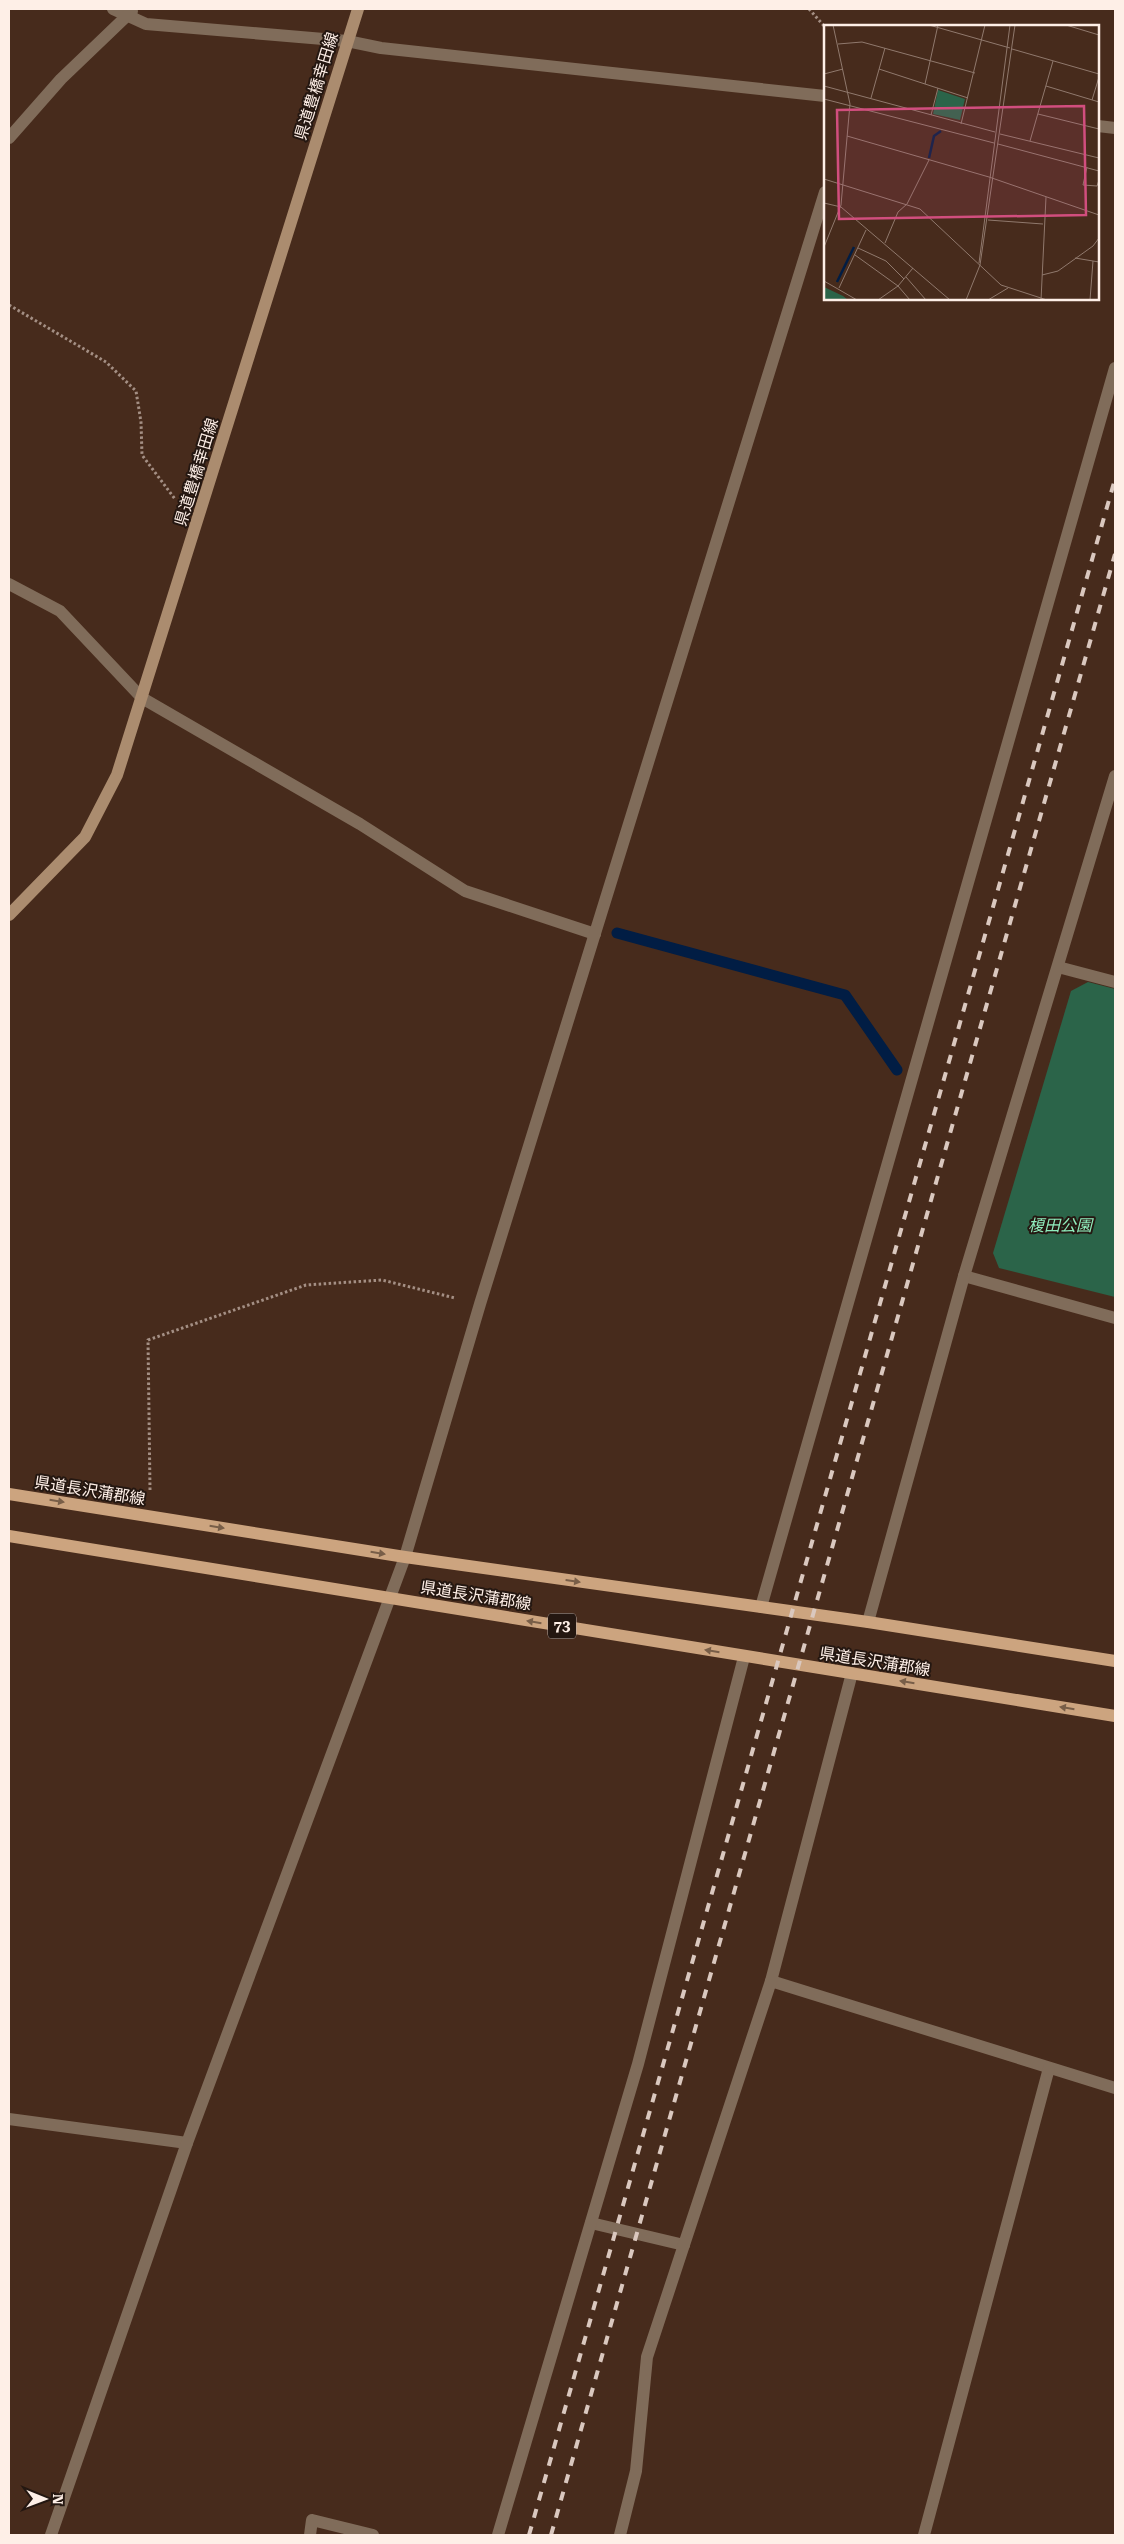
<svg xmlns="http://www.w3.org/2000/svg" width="1124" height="2544" viewBox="0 0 1124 2544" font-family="'Roboto Serif','Noto Sans JP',serif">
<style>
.green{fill:#2b6449}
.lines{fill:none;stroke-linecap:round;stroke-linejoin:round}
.stream{stroke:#011d44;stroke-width:11}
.path{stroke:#a48f84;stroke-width:3;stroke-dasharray:2.5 2.5;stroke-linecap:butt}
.minor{stroke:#806c5a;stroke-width:12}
.secondary{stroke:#ab8c6f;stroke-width:12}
.primary{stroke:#cca47f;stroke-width:12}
.rail{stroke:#dac8bf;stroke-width:4;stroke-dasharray:9 9;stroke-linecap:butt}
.oneway{fill:#785e48}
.labels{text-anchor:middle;stroke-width:4;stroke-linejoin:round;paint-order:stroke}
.shield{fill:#241711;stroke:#bdaea7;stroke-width:1}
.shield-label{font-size:15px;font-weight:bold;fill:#feefe7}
.street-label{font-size:16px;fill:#feefe7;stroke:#241711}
.park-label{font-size:16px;font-style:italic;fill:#90edbd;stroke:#241711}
.inset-river{fill:none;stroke:#011d44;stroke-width:2.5}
.inset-road{fill:none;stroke:#90796d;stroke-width:1}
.view{fill:#d14e7e;fill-opacity:0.15;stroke:#d14e7e;stroke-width:2.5}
.inset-edge{fill:none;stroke:#feefe7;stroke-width:2.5}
</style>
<rect width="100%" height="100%" fill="#472b1c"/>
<path class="green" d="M1088,982l27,7v308l-116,-29 -6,-15 78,-262z"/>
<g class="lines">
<path class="stream" d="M617,933l228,62 52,75"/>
<g class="path">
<path d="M809,9l16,18"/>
<path d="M9,305l97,57 30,29 5,31 1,33 33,44"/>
<path d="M150,1490l-2,-150 158,-55 76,-5 73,18"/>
</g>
<g class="minor">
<path d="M113,9l33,15 201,17 34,7 444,48"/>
<path d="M1098,126l17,2"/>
<path d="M9,138l52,-59 71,-68"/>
<path d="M9,584l51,27 82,87 218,126 105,67 130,43"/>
<path d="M1058,967l57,15"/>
<path d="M964,1276l151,42"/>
<path d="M761,1607l354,-1239"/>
<path d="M868,1622l96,-346 151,-500"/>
<path d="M771,1981l344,107"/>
<path d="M9,2119l178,24"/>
<path d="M591,2223l93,22"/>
<path d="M51,2535l136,-392 218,-586 75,-253 345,-1112"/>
<path d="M310,2535l2,-15 61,15"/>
<path d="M498,2535l140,-471 106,-407"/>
<path d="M620,2535l16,-64 11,-114 124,-376 81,-308"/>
<path d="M924,2535l125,-467"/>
</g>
<path class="secondary" d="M9,915l76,-78 32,-62 241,-766"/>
<g class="primary">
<path d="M9,1494l396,63 463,65 247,39"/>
<path d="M9,1536l1106,180"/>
</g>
<g class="rail">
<path d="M529,2535l586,-2056"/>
<path d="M551,2535l564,-1981"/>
</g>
</g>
<defs><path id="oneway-solid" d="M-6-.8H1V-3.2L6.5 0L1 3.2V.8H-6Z" transform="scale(1.25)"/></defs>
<g class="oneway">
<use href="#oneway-solid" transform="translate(57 1501) rotate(9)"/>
<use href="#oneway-solid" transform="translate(217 1527) rotate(9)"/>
<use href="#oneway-solid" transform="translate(378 1553) rotate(9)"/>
<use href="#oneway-solid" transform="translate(573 1581) rotate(8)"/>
<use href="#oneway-solid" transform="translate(534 1622) rotate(-171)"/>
<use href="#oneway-solid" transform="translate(712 1651) rotate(-171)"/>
<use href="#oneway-solid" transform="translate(907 1682) rotate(-171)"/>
<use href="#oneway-solid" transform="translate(1067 1708) rotate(-171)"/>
</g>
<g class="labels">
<rect class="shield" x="548" y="1613.5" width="28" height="25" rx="4"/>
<g class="shield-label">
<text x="562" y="1631">73</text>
</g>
<g class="street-label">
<text transform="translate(316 86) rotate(-73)" y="6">県道豊橋幸田線</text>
<text transform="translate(196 472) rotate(-73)" y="6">県道豊橋幸田線</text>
<text transform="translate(90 1490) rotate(9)" y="6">県道長沢蒲郡線</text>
<text transform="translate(476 1595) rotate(9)" y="6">県道長沢蒲郡線</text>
<text transform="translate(875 1661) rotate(9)" y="6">県道長沢蒲郡線</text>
</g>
<g class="park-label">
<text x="1060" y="1231">榎田公園</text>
</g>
</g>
<g transform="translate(824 25)">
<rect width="275" height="275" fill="#472b1c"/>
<path d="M114,65l27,9 -5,21 -27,-6zM0,262l19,9 5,4h-24z" fill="#2b6449"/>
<path class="inset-river" d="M105,133l5,-22 7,-5M13,257l17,-35"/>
<path class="inset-road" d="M105,0l81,23M242,0l33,10M14,19l24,-2 113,31M188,24l87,25M55,44l89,29M0,49l19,-5M101,59l13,-59M0,61l171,46M222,61l53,16M47,73l14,-50M0,74l170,44M268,75l7,-23M214,89l61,15M107,90l7,-27M137,99l24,-99M176,109l99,24M23,111l142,41 110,38M206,116l23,-80M174,119l101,27M263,142l-4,18 14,1 2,-6M0,154l96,30 81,76 46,15M0,178l17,4 109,93M164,195l55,4M61,218l13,-31 9,-8 22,-44M0,222l17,-42 9,-101 -17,-79M34,223l28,13 18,18M31,230l43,31 12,14M251,233l24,4M155,238l31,-238M156,240l35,-240M218,250l16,-4 35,-25 6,-8M82,252l20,23M0,256l33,19M15,263l27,-58M54,275l20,-14 15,-18M142,275l14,-35M164,275l20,-12M217,275l5,-103M266,275l3,-39"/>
<path class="view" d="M260,81l2,109 -247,4 -2,-109z"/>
<rect width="275" height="275" class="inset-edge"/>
</g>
<rect width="1124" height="2544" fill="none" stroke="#feefe7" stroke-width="20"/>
<g transform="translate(45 2499) rotate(91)" stroke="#241711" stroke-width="4" paint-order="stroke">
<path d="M0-4L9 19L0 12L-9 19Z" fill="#feefe7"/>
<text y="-8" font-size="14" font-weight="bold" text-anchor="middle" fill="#feefe7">N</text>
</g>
</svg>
